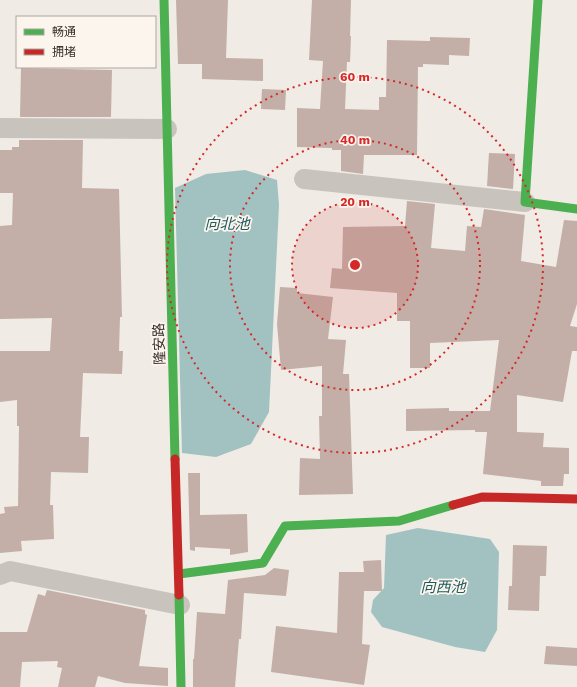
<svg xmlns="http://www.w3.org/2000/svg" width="577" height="687" viewBox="0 0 577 687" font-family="'Work Sans','Noto Sans SC',sans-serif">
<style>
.water{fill:#a1c2c1}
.building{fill:#c3afa7}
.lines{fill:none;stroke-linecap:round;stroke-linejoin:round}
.street{stroke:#c9c3be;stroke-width:20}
.fast{stroke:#4caf50;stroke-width:9}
.jam{stroke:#c62828;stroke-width:9}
.ring{fill:none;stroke:#d62828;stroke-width:2;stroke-dasharray:2 4}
.labels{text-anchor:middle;stroke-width:3.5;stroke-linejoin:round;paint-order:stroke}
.street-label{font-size:14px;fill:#3b302b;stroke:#fbf5ee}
.water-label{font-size:15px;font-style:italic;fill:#1f5a5e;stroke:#fbf5ee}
.centre{fill:#d62828;stroke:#fbf5ee;stroke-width:2}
.ring-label{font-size:12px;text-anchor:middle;font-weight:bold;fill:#d62828;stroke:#fbf5ee;stroke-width:3.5;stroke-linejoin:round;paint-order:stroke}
</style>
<rect width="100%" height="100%" fill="#f0ebe5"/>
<g class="water">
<path d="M245,170l32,10 2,25 -10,207 -18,32 -35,13 -34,-4 -7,-265 31,-14z"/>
<path d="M418,528l72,11 9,13 -2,78 -12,22 -30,-5 -73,-20 -11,-15 2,-12 11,-12 2,-53z"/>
</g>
<g class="building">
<path d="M176,0h52l-2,58 37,1v22l-61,-2v-15h-24z"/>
<path d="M312,0h39l-1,36h1l-1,26h-3l-2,47 34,1v-13h7l1,-57 43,1v-4l40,1 -1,18 -20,-1v10l-26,-1v3h-5l-1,88h-53l-1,19 -22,-3v-21h-9v-2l-35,-1v-39l23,1 3,-48 -14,-1z"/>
<path d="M21,68l91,2 -1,47h-91z"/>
<path d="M262,89l24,1 -1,20 -24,-1z"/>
<path d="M19,140h64l-1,48 37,1 3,128h-2l-1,34h4l-1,23 -39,-1 -3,64h9l-1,36 -37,-1 -1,33h3l1,34 -33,2 1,10 -22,2v-39l5,-1 -1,-6 14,-1 1,-80h-2v-26l-17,2v-51h50l2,-33 -52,1v-93l12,-1 1,-32h-13v-43h12v-3h7z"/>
<path d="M489,153l26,1 -2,35 -26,-3z"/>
<path d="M407,201l28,3 -4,44 34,3 2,-25 14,1 3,-18 41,6 -4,46 35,6 8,-47 13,1v83l-7,22 7,1v24h-5l-9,51 -46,-7v37l27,1 -1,14 26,1v26h-5l-1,12h-22v-5l-58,-7 4,-42h-12v-2l-69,1v-22l43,-1v3h41l9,-71 -69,3v25h-20v-47h-13v-28l-67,-5 2,-20 10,1 1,-42 62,-1z"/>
<path d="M280,287l17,1v5l36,4 -5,42 18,1 -3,34h6l4,120 -54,1 1,-37 20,1 -1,-43h3v-50l-41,4 -4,-46z"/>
<path d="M188,473h12v42l47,-1 1,38 -18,3v-6l-35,-2v4l-5,-1z"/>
<path d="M513,545l34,1 -1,30h-6l-1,35 -31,-1 1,-24h3z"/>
<path d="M381,560l1,31h-18l-2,53 8,1 -6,40 -93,-13 5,-46 61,7 2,-61h25l-1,-11z"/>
<path d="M274,568l15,2 -3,26 -42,-3 -3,46h-2l-4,48h-42v-28h1l3,-47 28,2 3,-34 37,-5z"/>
<path d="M47,590l98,20v4l2,1 -8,51 29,2v18l-43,-3 -27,-7 -3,11h-37l4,-19 -5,-1 1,-6 -36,1 -2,25h-20v-55h27l11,-38 7,2z"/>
<path d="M546,646l31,2v18l-33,-2z"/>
</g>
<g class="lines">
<g class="street">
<path d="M0,128l167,1"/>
<path d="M304,179l221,23"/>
<path d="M0,575l10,-4 170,34"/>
</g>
<g class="fast">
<path d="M164,0l11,459"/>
<path d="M538,0l-13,202 52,7"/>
<path d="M179,574l84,-11 22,-37 114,-5 54,-16"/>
<path d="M179,595l2,92"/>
</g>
<g class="jam">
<path d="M175,459l4,136"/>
<path d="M453,505l29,-8 95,2"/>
</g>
</g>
<circle cx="355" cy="265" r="63" fill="#d62828" fill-opacity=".12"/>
<g class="ring">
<circle cx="355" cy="265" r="63"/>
<circle cx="355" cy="265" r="125"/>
<circle cx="355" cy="265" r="188"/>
</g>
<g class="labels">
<g class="street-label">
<text transform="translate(159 344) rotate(-92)" y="5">隆安路</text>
</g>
<g class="water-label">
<text x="227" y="229">向北池</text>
<text x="443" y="592">向西池</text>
</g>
</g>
<circle cx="355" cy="265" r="6" class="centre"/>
<g class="ring-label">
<text x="355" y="81">60 m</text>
<text x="355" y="144">40 m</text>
<text x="355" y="206">20 m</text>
</g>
<rect x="16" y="16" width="140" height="52" fill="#fbf5ee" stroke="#aea6a0"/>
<rect x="24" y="29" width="20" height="6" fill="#4caf50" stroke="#aea6a0"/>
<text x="52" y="36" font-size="12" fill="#3b302b">畅通</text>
<rect x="24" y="49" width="20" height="6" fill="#c62828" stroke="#aea6a0"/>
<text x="52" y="56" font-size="12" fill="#3b302b">拥堵</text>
</svg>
